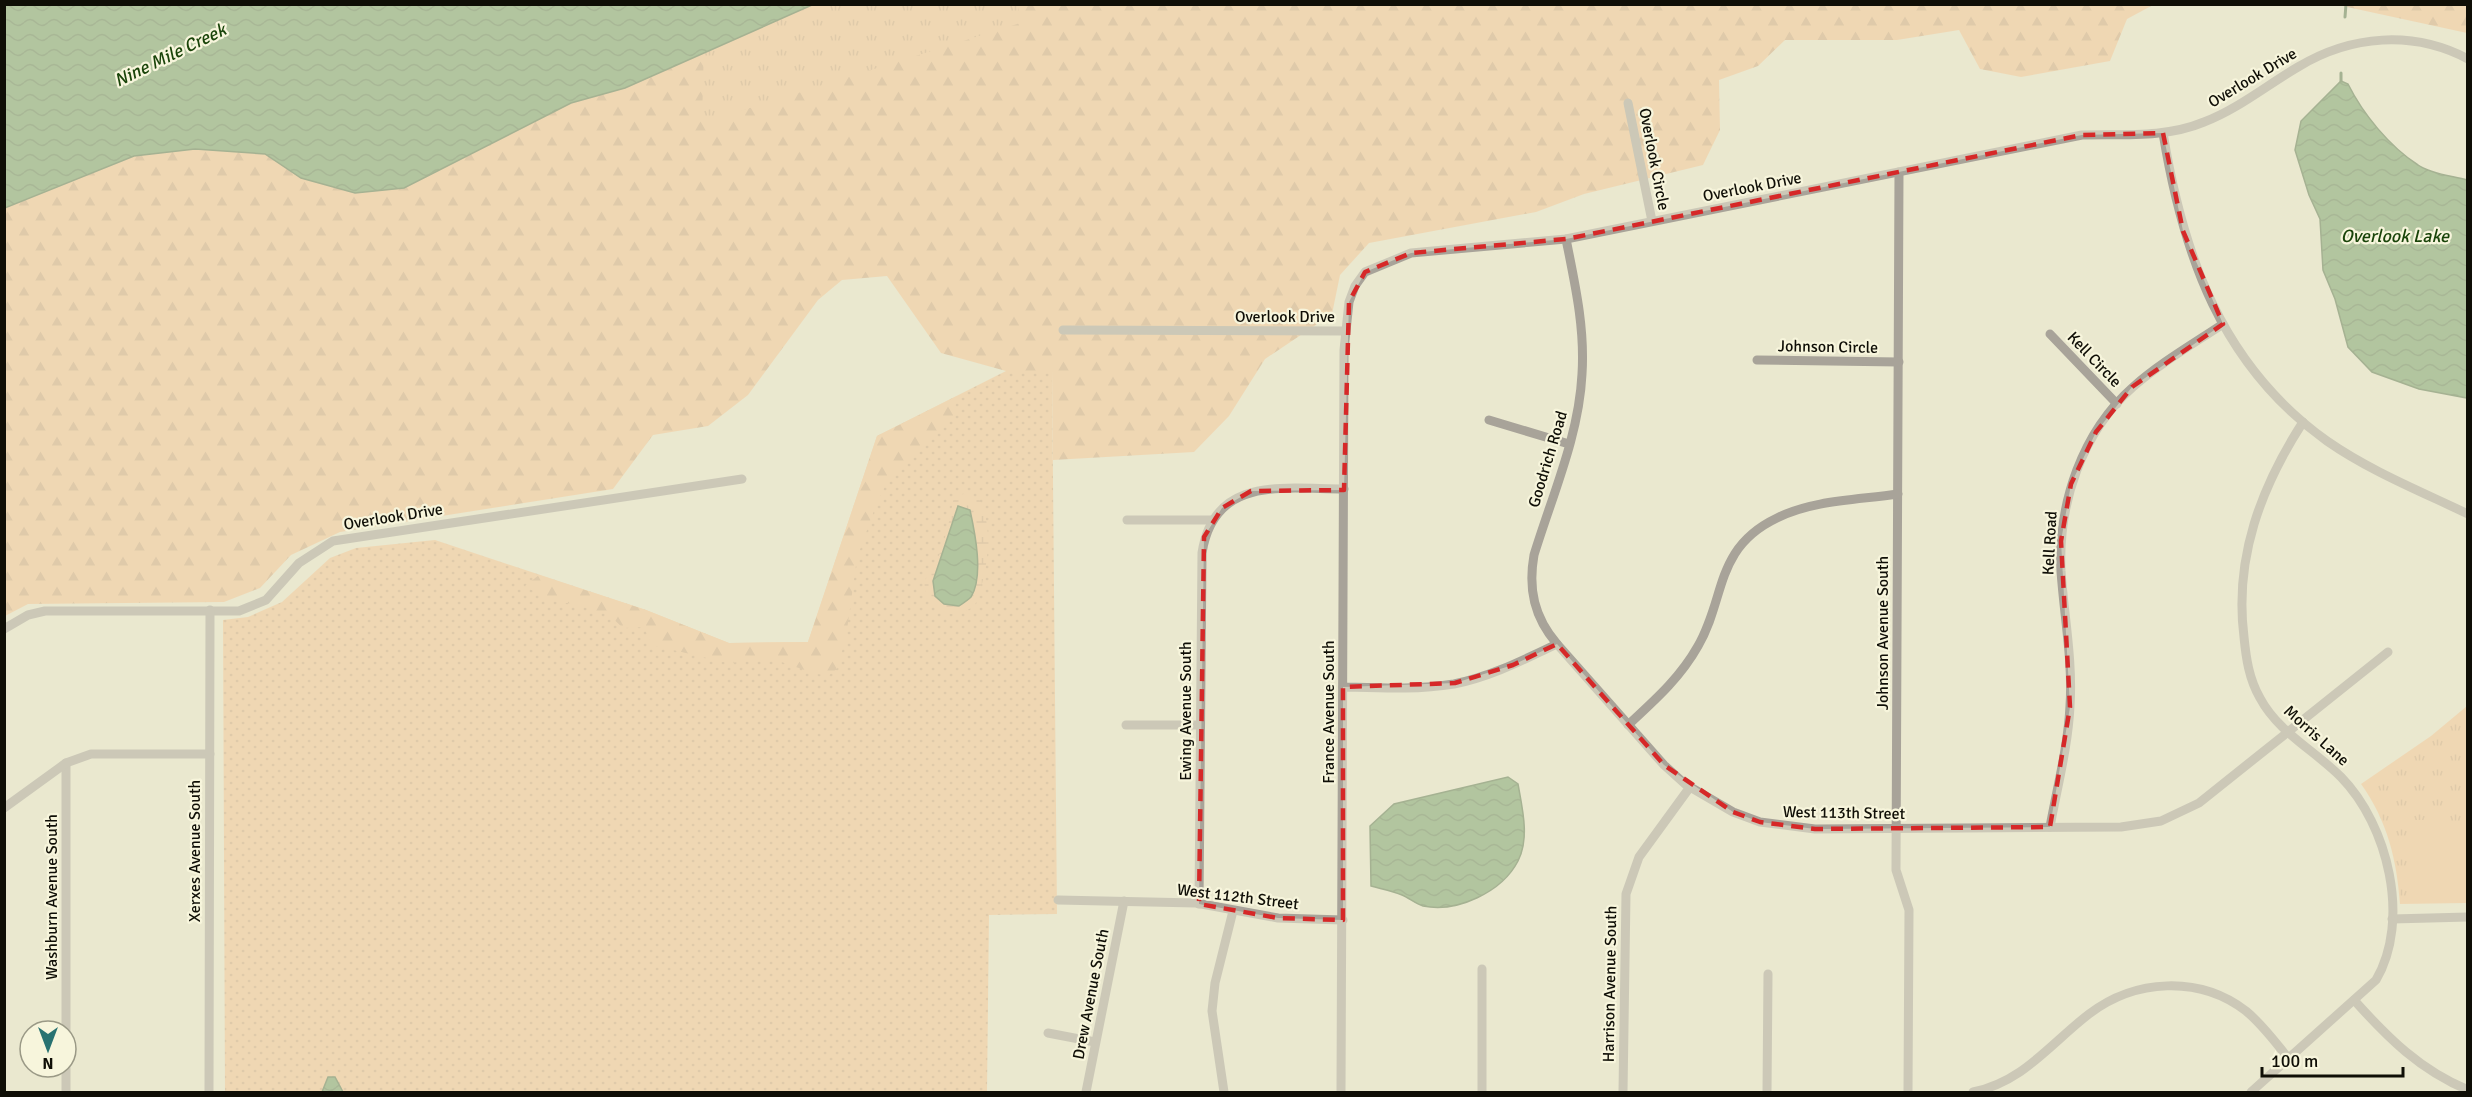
<svg xmlns="http://www.w3.org/2000/svg" width="2472" height="1097" viewBox="0 0 2472 1097" font-family="Signika,sans-serif">
<style>
.grass{fill:url(#grass-dots)}
.forest{fill:url(#forest-firs)}
.wetland{fill:url(#wetland-marsh);fill-rule:evenodd}
.park{fill:url(#park-tufts)}
.garden{fill:#f7c491}
.water{fill:url(#water-waves);stroke:#537148;stroke-width:1.5}
.lines{fill:none;stroke-linecap:round;stroke-linejoin:round}
.stream{stroke:#537148;stroke-width:3}
.minor{stroke:#a8a399;stroke-width:9}
.marked{fill:none;stroke:#d62828;stroke-width:4.5;stroke-dasharray:12 8;stroke-linejoin:round}
.labels{text-anchor:middle;stroke-width:4.5;stroke-linejoin:round;paint-order:stroke}
.street-label{font-size:16px;fill:#0f0e06;stroke:#f7f5dc}
.water-label{font-size:18px;font-style:italic;fill:#194409;stroke:#f7f5dc}
</style>
<defs>
<pattern id="grass-dots" width="8" height="8" patternUnits="userSpaceOnUse" patternTransform="scale(1.5)"><rect width="8" height="8" fill="#f7c491"/><path d="M2 2h.1M6 6h.1" fill="none" stroke="#d3a77c" stroke-width="1.8" stroke-linecap="round"/></pattern>
<pattern id="forest-firs" width="22" height="20" patternUnits="userSpaceOnUse" patternTransform="scale(1.5)"><rect width="22" height="20" fill="#f7c491"/><path d="M5 1l3.5 6h-7zM16 11l3.5 6h-7z" fill="#d3a77c"/></pattern>
<pattern id="wetland-marsh" width="20" height="14" patternUnits="userSpaceOnUse" patternTransform="scale(1.5)"><rect width="20" height="14" fill="#f7c491"/><path d="M1 5h8M5 5V1M11 12h8M15 12V8" fill="none" stroke="#d3a77c"/></pattern>
<pattern id="park-tufts" width="24" height="20" patternUnits="userSpaceOnUse" patternTransform="scale(1.5)"><rect width="24" height="20" fill="#f7c491"/><path d="M3 7l-1-3M5 7V3M7 7l1-3M15 17l-1-3M17 17v-4M19 17l1-3" fill="none" stroke="#d3a77c"/></pattern>
<pattern id="water-waves" width="16" height="10" patternUnits="userSpaceOnUse" patternTransform="scale(1.5)"><rect width="16" height="10" fill="#709b64"/><path d="M0 5q4-4 8 0t8 0" fill="none" stroke="#5a7d50"/></pattern>
</defs>
<rect width="100%" height="100%" fill="#eae8cf"/>
<path class="grass" d="M1006,371h46l5,543 -68,1 -2,177h-762l-2,-472 25,-3 34,-15 48,-44 26,-10 79,-8 211,70 83,33 79,-1 69,-206z"/>
<g class="forest">
<path d="M812,5h1341l-26,14 -17,42 -89,16 -41,-8 -21,-39 -62,10h-112l-27,26 -39,14 1,50 -17,35 -119,29 -48,18 -167,31 -29,32 -8,39 -67,45 -36,57 -35,36 -141,8 -1,-89h-46l-65,-18 -54,-77 -45,4 -24,20 -70,95 -40,31 -55,9 -40,54 -273,43 -49,23 -31,33 -36,14 -196,2 -23,12v-408l130,-52 60,-7 70,5 36,24 54,15 49,-5 167,-85 54,-15z"/>
<path d="M2338,5h129v28z"/>
<path d="M957,396l-4,21 -63,58 -14,30 -19,53 -11,79 -9,32 -8,6 -13,-1 -43,-15 -45,4 -76,-18 -8,-18 -21,1 -14,-13 -34,-11 -24,-3 -26,-15 14,-11 107,35 83,33 79,-1 69,-206z"/>
</g>
<path class="wetland" d="M964,494l15,5c16,30 8,76 -4,106 -10,8 -22,13 -34,5 -7,-5 -15,-13 -16,-22 -2,-10 4,-12 8,-20 11,-20 16,-45 20,-67l4,-6zM970,510l-37,71 19,-59z"/>
<g class="park">
<path d="M705,5h313l2,18 -318,100z"/>
<path d="M2467,706v197l-67,1c-3,-44 -13,-84 -39,-120l70,-48z"/>
</g>
<path class="garden" d="M2409,820h28l29,13 1,63 -48,1 -8,-8z"/>
<g class="water">
<path d="M5,4h807v1l-187,83 -54,15 -167,85 -49,5 -54,-15 -36,-24 -70,-5 -61,7 -129,52z"/>
<path d="M2341,81l7,3c15,30 41,62 70,81 13,9 35,11 49,15v218l-48,-9 -47,-17 -24,-25 -13,-48 -12,-29 -3,-51 -11,-24 -14,-45 6,-29z"/>
<path d="M958,506l12,4c5,23 14,66 1,87 -3,3 -9,7 -12,9l-15,-2 -9,-8 -2,-15z"/>
<path d="M1508,777l10,7c4,23 12,54 0,77 -16,31 -61,52 -95,45 -7,-2 -14,-8 -21,-11 -9,-4 -20,-6 -31,-9l-1,-60 24,-22z"/>
<path d="M328,1077h7l8,15h-21z"/>
</g>
<g class="lines">
<g class="stream">
<path d="M2345,17l1,-13"/>
<path d="M2341,73v8"/>
</g>
<g class="minor">
<path d="M1628,103l24,118"/>
<path d="M2163,133c20,122 58,232 164,308 43,30 93,50 141,73"/>
<path d="M1899,172l-3,698 13,40 -1,182"/>
<path d="M1063,330l282,1"/>
<path d="M2050,334l67,70"/>
<path d="M1757,360l142,2"/>
<path d="M1489,420l80,24"/>
<path d="M1127,520h85"/>
<path d="M4,629l24,-14 17,-4h194l27,-11 33,-37 34,-22 409,-62"/>
<path d="M1557,644c-23,-27 -29,-55 -23,-89 18,-59 45,-119 48,-181 3,-46 -7,-90 -16,-135"/>
<path d="M1343,687c37,1 74,3 111,-3 36,-7 69,-24 103,-40l107,121 21,19 48,28 27,10 55,7 306,-2 40,-6 38,-18 189,-151"/>
<path d="M1126,725h74"/>
<path d="M1628,725c27,-25 52,-47 70,-79 28,-48 16,-98 79,-128 36,-18 81,-18 121,-24"/>
<path d="M66,763v268"/>
<path d="M4,808l62,-45 25,-9h119"/>
<path d="M2050,827c7,-39 18,-80 20,-121 3,-45 -6,-90 -9,-135 -3,-68 21,-139 72,-184 27,-24 60,-43 90,-63"/>
<path d="M1058,900l138,3 82,15 65,2"/>
<path d="M1199,904l3,-351c12,-78 82,-64 142,-64"/>
<path d="M2392,919l76,-2"/>
<path d="M1482,969v123"/>
<path d="M2354,1000c34,38 66,70 114,90"/>
<path d="M1048,1033l47,9"/>
<path d="M66,1067v25"/>
<path d="M209,1092l1,-482"/>
<path d="M1086,1092l38,-191"/>
<path d="M1224,1092l-12,-81 3,-28 18,-72"/>
<path d="M1341,1092l3,-742 5,-48 6,-16 10,-14 46,-19 155,-14 516,-104c41,-1 84,3 122,-13 34,-13 63,-37 94,-55 53,-32 115,-37 170,-8"/>
<path d="M1623,1092l3,-198 13,-37 51,-70"/>
<path d="M1767,1092l1,-118"/>
<path d="M1973,1092c50,-10 77,-48 116,-78 46,-35 110,-39 157,-3 17,14 29,31 43,48"/>
<path d="M2251,1092l125,-112c35,-60 12,-155 -35,-203 -27,-27 -63,-45 -81,-79 -11,-19 -14,-40 -16,-61 -10,-79 17,-150 59,-215"/>
</g>
</g>
<path d="M0 0H2472V1097H0ZM2163,133l20,98 40,93 -91,63 -36,45 -25,52 -10,57 9,166 -20,120 -235,2 -55,-7 -27,-10 -69,-47 -107,-121 -44,21 -58,18 -112,4v233l-65,-2 -79,-14 5,-367 18,-29 29,-17 93,-1 5,-188 16,-30 46,-19 155,-14 516,-104z" fill="#eae8cf" fill-opacity=".55" fill-rule="evenodd"/>
<path class="marked" d="M2163,133l20,98 40,93 -91,63 -36,45 -25,52 -10,57 9,166 -20,120 -235,2 -55,-7 -27,-10 -69,-47 -107,-121 -44,21 -58,18 -112,4v233l-65,-2 -79,-14 5,-367 18,-29 29,-17 93,-1 5,-188 16,-30 46,-19 155,-14 516,-104z"/>
<g class="labels">
<g class="street-label">
<text transform="translate(2252 77) rotate(-31)" y="6">Overlook Drive</text>
<text transform="translate(1655 159) rotate(79)" y="6">Overlook Circle</text>
<text transform="translate(1752 186) rotate(-11)" y="6">Overlook Drive</text>
<text x="1285" y="322">Overlook Drive</text>
<text transform="translate(1828 346) rotate(1)" y="6">Johnson Circle</text>
<text transform="translate(2095 359) rotate(46)" y="6">Kell Circle</text>
<text transform="translate(1547 459) rotate(-73)" y="6">Goodrich Road</text>
<text transform="translate(393 516) rotate(-9)" y="6">Overlook Drive</text>
<text transform="translate(2049 543) rotate(-87)" y="6">Kell Road</text>
<text transform="translate(1882 633) rotate(-90)" y="6">Johnson Avenue South</text>
<text transform="translate(1185 711) rotate(-90)" y="6">Ewing Avenue South</text>
<text transform="translate(1328 712) rotate(-90)" y="6">France Avenue South</text>
<text transform="translate(2317 735) rotate(42)" y="6">Morris Lane</text>
<text transform="translate(1844 812) rotate(1)" y="6">West 113th Street</text>
<text transform="translate(194 851) rotate(-90)" y="6">Xerxes Avenue South</text>
<text transform="translate(1238 896) rotate(7)" y="6">West 112th Street</text>
<text transform="translate(51 897) rotate(-90)" y="6">Washburn Avenue South</text>
<text transform="translate(1609 984) rotate(-89)" y="6">Harrison Avenue South</text>
<text transform="translate(1090 994) rotate(-79)" y="6">Drew Avenue South</text>
</g>
<g class="water-label">
<text transform="translate(170 55) rotate(-26)" y="6">Nine Mile Creek</text>
<text x="2395" y="242">Overlook Lake</text>
</g>
</g>
<rect width="2472" height="1097" fill="none" stroke="#0f0e06" stroke-width="12"/>
<g transform="translate(48 1049) rotate(180)"><circle r="28" fill="#f7f5dc" stroke="#9a9986" stroke-width="1.5"/>
<path d="M0-4.5L10 22L0 15L-10 22Z" fill="#287271"/>
<text y="-9" font-size="16" font-weight="bold" text-anchor="middle" fill="#0f0e06">N</text>
</g>
<path d="M2262 1067v9h141v-9" fill="none" stroke="#0f0e06" stroke-width="3"/>
<text x="2271" y="1067" font-size="18" fill="#0f0e06" stroke="#f7f5dc" stroke-width="4.5" paint-order="stroke">100 m</text>
</svg>
